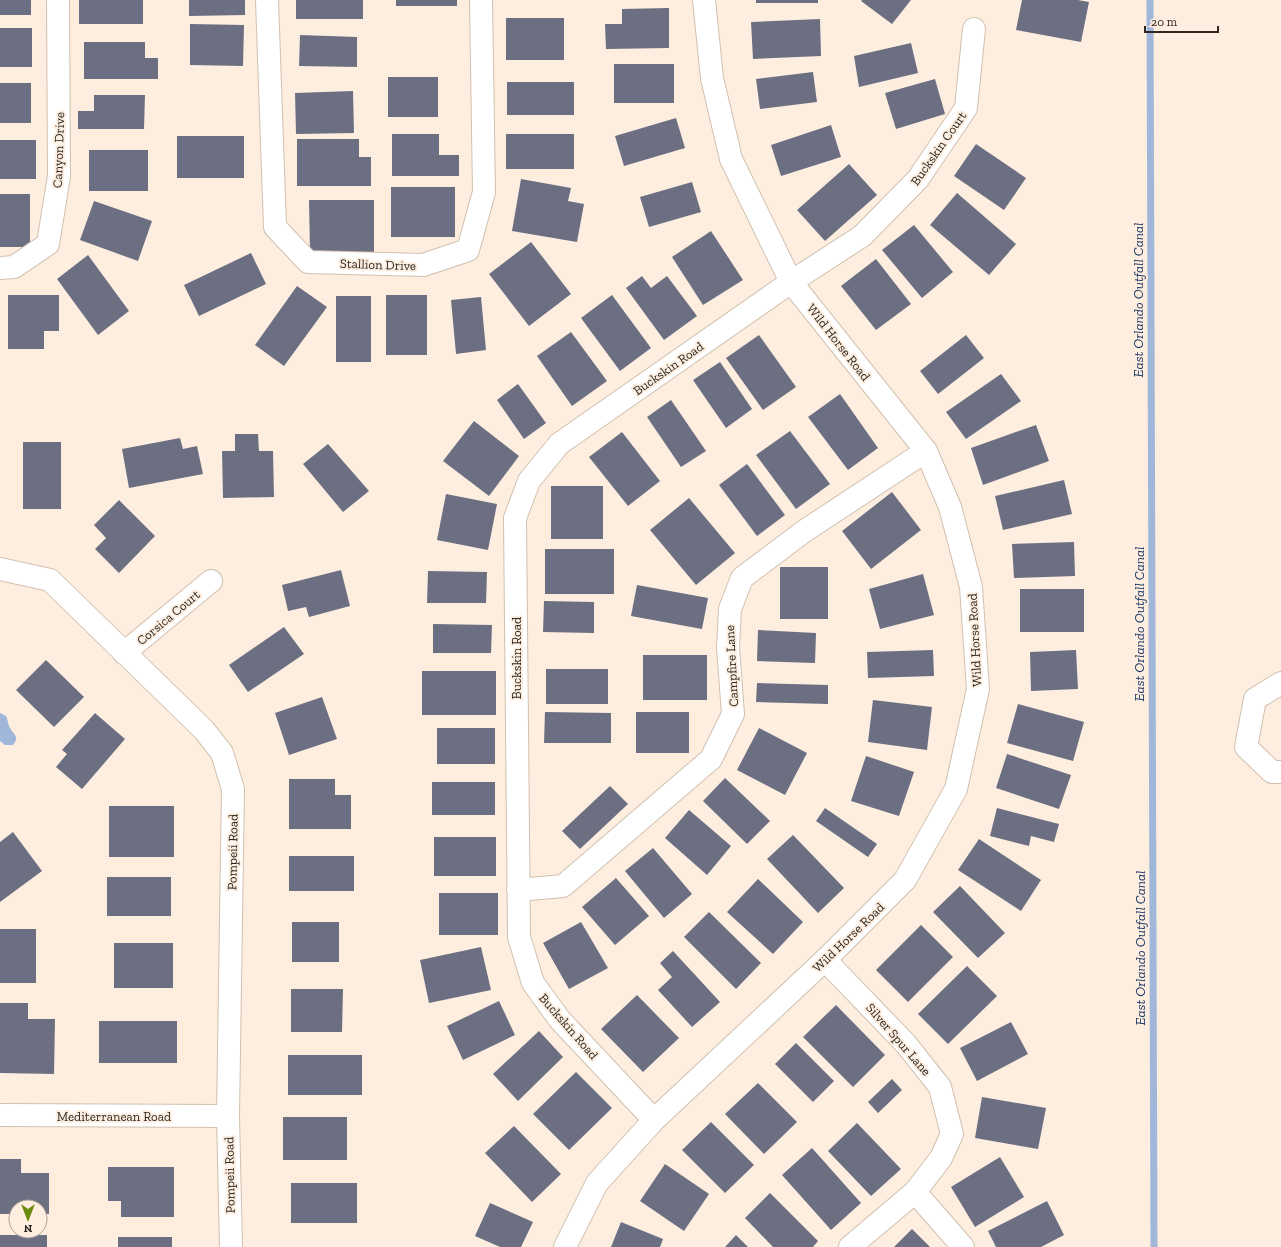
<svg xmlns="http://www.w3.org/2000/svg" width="1281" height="1247" viewBox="0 0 1281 1247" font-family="'Zilla Slab',serif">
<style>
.water{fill:#a1b7da}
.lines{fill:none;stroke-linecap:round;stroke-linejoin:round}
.stream{stroke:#a1b7da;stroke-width:7}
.building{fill:#6c6f82}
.minor-casing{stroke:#d1c0af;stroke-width:24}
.minor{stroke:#fff;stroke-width:22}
.labels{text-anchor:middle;stroke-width:4;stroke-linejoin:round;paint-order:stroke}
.street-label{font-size:13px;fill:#2e2821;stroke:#fdeee0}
.water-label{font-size:14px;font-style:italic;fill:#1c3764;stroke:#fdeee0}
</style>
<rect width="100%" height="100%" fill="#fdeee0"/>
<path class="water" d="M0,713l6,3c2,4 2,9 4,12 4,7 10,9 3,17h-8l-5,-4z"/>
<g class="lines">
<path class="stream" d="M1150,0l4,1247"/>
</g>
<g class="building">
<rect x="0" y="0" width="31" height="15"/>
<rect x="79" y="0" width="64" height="24"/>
<path d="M189,0h56v15l-56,1z"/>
<rect x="296" y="0" width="67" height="19"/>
<rect x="396" y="0" width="61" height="6"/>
<rect x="756" y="0" width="62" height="3"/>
<path d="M862,0h49l-19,24 -31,-23z"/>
<path d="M1022,0h56l11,2 -8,40 -65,-12z"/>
<path d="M669,8v40l-63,1 -1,-25h17v-15z"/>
<rect x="506" y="18" width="58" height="42"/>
<path d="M820,19l1,37 -68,3 -2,-37z"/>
<path d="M190,24l54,1 -1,41 -53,-1z"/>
<rect x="0" y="28" width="32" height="39"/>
<path d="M300,35l57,2v30l-58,-1z"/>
<path d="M84,42h61v16h13v21h-74z"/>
<path d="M911,43l7,30 -59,14 -5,-31z"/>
<rect x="614" y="64" width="60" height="39"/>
<path d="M813,72l4,30 -57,7 -4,-30z"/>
<rect x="388" y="77" width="50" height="40"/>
<path d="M935,79l10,35 -49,15 -11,-36z"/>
<rect x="507" y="82" width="67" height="33"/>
<rect x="0" y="83" width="31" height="40"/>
<path d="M353,91l1,42 -58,1 -1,-41z"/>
<path d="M94,95h51l-1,34h-66v-18h16z"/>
<path d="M676,118l9,30 -61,18 -9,-30z"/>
<path d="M831,125l10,32 -60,19 -10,-31z"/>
<path d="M392,134h47v21h20v21h-67z"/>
<rect x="506" y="134" width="68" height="35"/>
<rect x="177" y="136" width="67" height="42"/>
<path d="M297,139h62v18h12v29h-74z"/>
<rect x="0" y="140" width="36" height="39"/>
<path d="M976,144l50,34 -22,32 -50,-34z"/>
<rect x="89" y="150" width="59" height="41"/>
<path d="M849,164l28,31 -52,46 -28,-31z"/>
<path d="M521,179l50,9 -3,13 16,3 -7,38 -65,-11z"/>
<path d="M692,182l9,30 -52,15 -9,-30z"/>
<rect x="391" y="187" width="64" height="50"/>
<path d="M957,193l59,51 -27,31 -59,-50z"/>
<rect x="0" y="194" width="30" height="53"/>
<path d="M309,200h65v52h-64z"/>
<path d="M94,201l58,20 -14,40 -58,-21z"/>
<path d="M914,225l39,47 -31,26 -40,-48z"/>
<path d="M711,231l32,49 -40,25 -31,-48z"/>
<path d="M531,242l40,52 -42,32 -40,-52z"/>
<path d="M251,253l15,31 -67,32 -15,-31z"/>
<path d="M88,255l41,56 -31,24 -41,-56z"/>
<path d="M876,259l35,45 -35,26 -35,-44z"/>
<path d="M642,276l9,12 16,-12 30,40 -33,24 -38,-52z"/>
<path d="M297,286l30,21 -43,59 -29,-21z"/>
<path d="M8,295h51v36h-15v18h-36z"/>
<rect x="386" y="295" width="41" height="60"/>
<path d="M612,295l39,53 -31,23 -39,-53z"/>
<rect x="336" y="296" width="35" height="66"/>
<path d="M481,297l5,53 -30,4 -5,-54z"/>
<path d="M571,332l36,49 -35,25 -35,-50z"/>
<path d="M759,335l37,52 -33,23 -37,-52z"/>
<path d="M966,335l18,23 -46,36 -18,-23z"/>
<path d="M720,362l32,47 -26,19 -33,-48z"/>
<path d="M1001,374l20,27 -55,38 -20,-27z"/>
<path d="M518,384l28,39 -22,16 -27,-39z"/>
<path d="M840,394l38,54 -30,22 -40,-53z"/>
<path d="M671,400l35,51 -25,16 -34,-50z"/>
<path d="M474,421l45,35 -30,40 -46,-35z"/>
<path d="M1036,425l13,36 -66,24 -12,-37z"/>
<path d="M790,431l40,53 -34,25 -40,-54z"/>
<path d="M622,432l38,49 -32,25 -39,-49z"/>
<path d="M235,434h23l1,17h14l1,46 -51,1 -1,-47h13z"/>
<path d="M180,438l3,11 14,-3 6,28 -74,14 -7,-39z"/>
<rect x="23" y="442" width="38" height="67"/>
<path d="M328,444l41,47 -26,21 -40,-48z"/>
<path d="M747,464l38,51 -28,21 -38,-51z"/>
<path d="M1064,480l8,34 -69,16 -8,-34z"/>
<rect x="551" y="486" width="52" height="53"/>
<path d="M892,492l29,38 -50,39 -29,-38z"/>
<path d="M446,494l51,10 -9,46 -51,-10z"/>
<path d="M689,498l46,55 -39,32 -46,-55z"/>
<path d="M119,500l36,36 -36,37 -24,-24 11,-11 -12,-13z"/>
<path d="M1074,542l1,34 -61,2 -2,-34z"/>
<rect x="545" y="549" width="69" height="45"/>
<rect x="780" y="567" width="48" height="52"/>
<path d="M341,570l9,36 -41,11 -3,-10 -18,4 -6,-26z"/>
<path d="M428,571l59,1 -1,31h-59z"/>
<path d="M923,574l11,41 -54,14 -11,-40z"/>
<path d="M637,585l71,13 -6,31 -71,-13z"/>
<rect x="1020" y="589" width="64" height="43"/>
<path d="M544,601l50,1v31l-51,-1z"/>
<path d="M433,624l59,1 -1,28h-58z"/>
<path d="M284,627l20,27 -56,38 -19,-27z"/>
<path d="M758,630l58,3 -1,30 -58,-2z"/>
<path d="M933,650l1,26 -66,2 -1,-26z"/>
<path d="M1076,650l2,39 -47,2 -1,-39z"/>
<rect x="643" y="655" width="64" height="45"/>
<path d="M46,660l38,37 -30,30 -38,-37z"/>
<rect x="546" y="669" width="62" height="35"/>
<rect x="422" y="671" width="74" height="44"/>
<path d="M757,683l71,2v19l-72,-2z"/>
<path d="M322,697l15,42 -48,16 -14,-42z"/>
<path d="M873,700l59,7 -5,43 -59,-8z"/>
<path d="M1018,704l66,18 -11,39 -66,-18z"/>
<path d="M545,712l66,1v30h-67z"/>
<rect x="636" y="712" width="53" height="41"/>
<path d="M95,713l30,26 -43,50 -26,-22 11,-13 -5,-4z"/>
<rect x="437" y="728" width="58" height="36"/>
<path d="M759,728l48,25 -22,42 -48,-25z"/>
<path d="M1007,754l64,21 -12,34 -63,-21z"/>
<path d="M866,756l48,16 -15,44 -48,-15z"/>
<path d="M725,778l45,43 -23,23 -44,-43z"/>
<path d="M289,779h46v16h16v34h-62z"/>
<rect x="432" y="782" width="63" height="33"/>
<path d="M610,786l18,18 -48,45 -18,-18z"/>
<rect x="109" y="806" width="65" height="51"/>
<path d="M825,808l52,36 -9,13 -52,-36z"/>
<path d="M997,808l62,16 -5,18 -23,-6 -2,10 -39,-10z"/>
<path d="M689,810l42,36 -24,29 -42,-37z"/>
<path d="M13,832l29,39 -42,31v-60z"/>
<path d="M793,835l51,53 -26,25 -51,-54z"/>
<rect x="434" y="837" width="62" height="39"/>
<path d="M979,839l62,41 -20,31 -63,-41z"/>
<path d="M653,848l39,46 -28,24 -39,-47z"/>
<rect x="289" y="856" width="65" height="35"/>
<rect x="107" y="877" width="64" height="39"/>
<path d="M616,878l33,38 -34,29 -33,-38z"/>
<path d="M758,879l45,43 -30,32 -46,-42z"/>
<path d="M960,886l45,47 -27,25 -45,-46z"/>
<rect x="439" y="893" width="59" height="42"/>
<path d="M709,912l52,51 -25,26 -52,-52z"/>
<rect x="292" y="922" width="47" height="40"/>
<path d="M581,922l27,46 -39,21 -26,-46z"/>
<path d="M921,925l32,32 -45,45 -32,-32z"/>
<rect x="0" y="929" width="36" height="54"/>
<rect x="114" y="943" width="59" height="45"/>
<path d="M481,947l10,43 -62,13 -9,-43z"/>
<path d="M673,951l47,51 -28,25 -34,-37 14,-13 -12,-14z"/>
<path d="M967,966l30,30 -49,48 -30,-30z"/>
<path d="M291,989h52l-1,43h-51z"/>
<path d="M637,995l42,43 -36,34 -42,-43z"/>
<path d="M499,1001l16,34 -52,25 -16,-34z"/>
<path d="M0,1003h28v16h27l-1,55 -54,-1z"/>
<path d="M836,1005l49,50 -32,32 -50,-50z"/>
<rect x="99" y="1021" width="78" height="42"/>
<path d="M1011,1022l17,32 -51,27 -17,-33z"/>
<path d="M539,1031l24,26 -45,44 -25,-27z"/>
<path d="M796,1043l38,38 -21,21 -38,-38z"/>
<rect x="288" y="1055" width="74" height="40"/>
<path d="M576,1072l36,36 -43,42 -36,-36z"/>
<path d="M892,1079l10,11 -24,23 -10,-11z"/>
<path d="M758,1083l39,39 -33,32 -39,-40z"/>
<path d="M982,1097l64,11 -8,41 -63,-11z"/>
<rect x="283" y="1117" width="64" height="43"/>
<path d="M711,1122l43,43 -29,28 -43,-43z"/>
<path d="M857,1123l44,46 -30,27 -43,-45z"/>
<path d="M514,1126l47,48 -29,28 -47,-49z"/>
<path d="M812,1148l49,55 -30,27 -49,-55z"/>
<path d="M1000,1157l24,40 -49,30 -24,-40z"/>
<path d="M0,1159h21v14h28v41h-9v-7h-24v7h-16z"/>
<path d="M665,1164l44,30 -25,37 -44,-30z"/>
<path d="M108,1167h66v50h-53v-16h-13z"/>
<rect x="291" y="1183" width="66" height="40"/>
<path d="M770,1193l48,48 -5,6h-40l-28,-29z"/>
<path d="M1047,1201l17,34 -23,12h-45l-8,-16z"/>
<path d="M490,1203l43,19 -12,25h-21l-25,-11z"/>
<path d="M621,1222l42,17 -3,8h-49z"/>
<path d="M912,1229l18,18h-36z"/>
<rect x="0" y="1235" width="47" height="12"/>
<path d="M736,1235l12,12h-23z"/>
<rect x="118" y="1237" width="54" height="10"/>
</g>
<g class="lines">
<defs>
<g id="minor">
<path d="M267,0l8,227 33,35 115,3 45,-15 16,-58 -3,-192"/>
<path d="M0,268l14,-1 34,-23 11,-68 -1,-176"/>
<path d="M0,569l50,11 154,150 18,23 11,36 -5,327 3,131"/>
<path d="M124,653l87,-72"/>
<path d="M1281,683l-26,16 -9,48 26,25h9"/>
<path d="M518,890l45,-4 148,-127 22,-45 -5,-66 2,-39 12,-31 61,-46 123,-81"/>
<path d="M825,960l81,84 34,43 12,47 -11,24 -26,34 -65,55"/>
<path d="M0,1115l228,1"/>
<path d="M654,1120l-94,-100 -27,-37 -14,-46 -4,-419 14,-37 30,-37 232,-162 71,-46 56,-57 48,-71 8,-79"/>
<path d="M915,1192l48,55"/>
<path d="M565,1247l32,-64 57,-63 171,-160 80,-80 51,-91 22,-100 -7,-102 -21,-80 -24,-56 -135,-169 -60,-123 -19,-81 -8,-78"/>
</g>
</defs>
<use href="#minor" class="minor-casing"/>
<use href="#minor" class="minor"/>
</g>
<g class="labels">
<g class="street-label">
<text transform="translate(938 148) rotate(-55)" y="5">Buckskin Court</text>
<text transform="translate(58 150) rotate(-88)" y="5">Canyon Drive</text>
<text transform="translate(378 264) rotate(2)" y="5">Stallion Drive</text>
<text transform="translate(839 342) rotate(52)" y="5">Wild Horse Road</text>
<text transform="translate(668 368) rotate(-35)" y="5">Buckskin Road</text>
<text transform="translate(168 617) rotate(-40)" y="5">Corsica Court</text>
<text transform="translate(974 640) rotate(-93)" y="5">Wild Horse Road</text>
<text transform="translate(516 658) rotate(-90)" y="5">Buckskin Road</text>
<text transform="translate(731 666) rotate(-93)" y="5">Campfire Lane</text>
<text transform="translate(232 852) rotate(-89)" y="5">Pompeii Road</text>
<text transform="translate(848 937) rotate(-44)" y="5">Wild Horse Road</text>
<text transform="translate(569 1026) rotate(49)" y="5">Buckskin Road</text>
<text transform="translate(899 1039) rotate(49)" y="5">Silver Spur Lane</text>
<text x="114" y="1121">Mediterranean Road</text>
<text transform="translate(229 1175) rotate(-91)" y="5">Pompeii Road</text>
</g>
<g class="water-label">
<text transform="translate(1138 300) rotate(-90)" y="5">East Orlando Outfall Canal</text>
<text transform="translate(1139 624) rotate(-90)" y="5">East Orlando Outfall Canal</text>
<text transform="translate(1140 948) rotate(-90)" y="5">East Orlando Outfall Canal</text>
</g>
</g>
<g transform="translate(28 1219) rotate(180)"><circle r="19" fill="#fdeee0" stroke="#aa9f94"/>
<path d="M0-3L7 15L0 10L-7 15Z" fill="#6c8c0f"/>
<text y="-6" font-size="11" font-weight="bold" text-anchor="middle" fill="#2e2821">N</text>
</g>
<path d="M1145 26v6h73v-6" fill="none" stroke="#2e2821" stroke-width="2"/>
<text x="1151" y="26" font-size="12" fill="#2e2821" stroke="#fdeee0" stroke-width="3" paint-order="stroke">20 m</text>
</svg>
